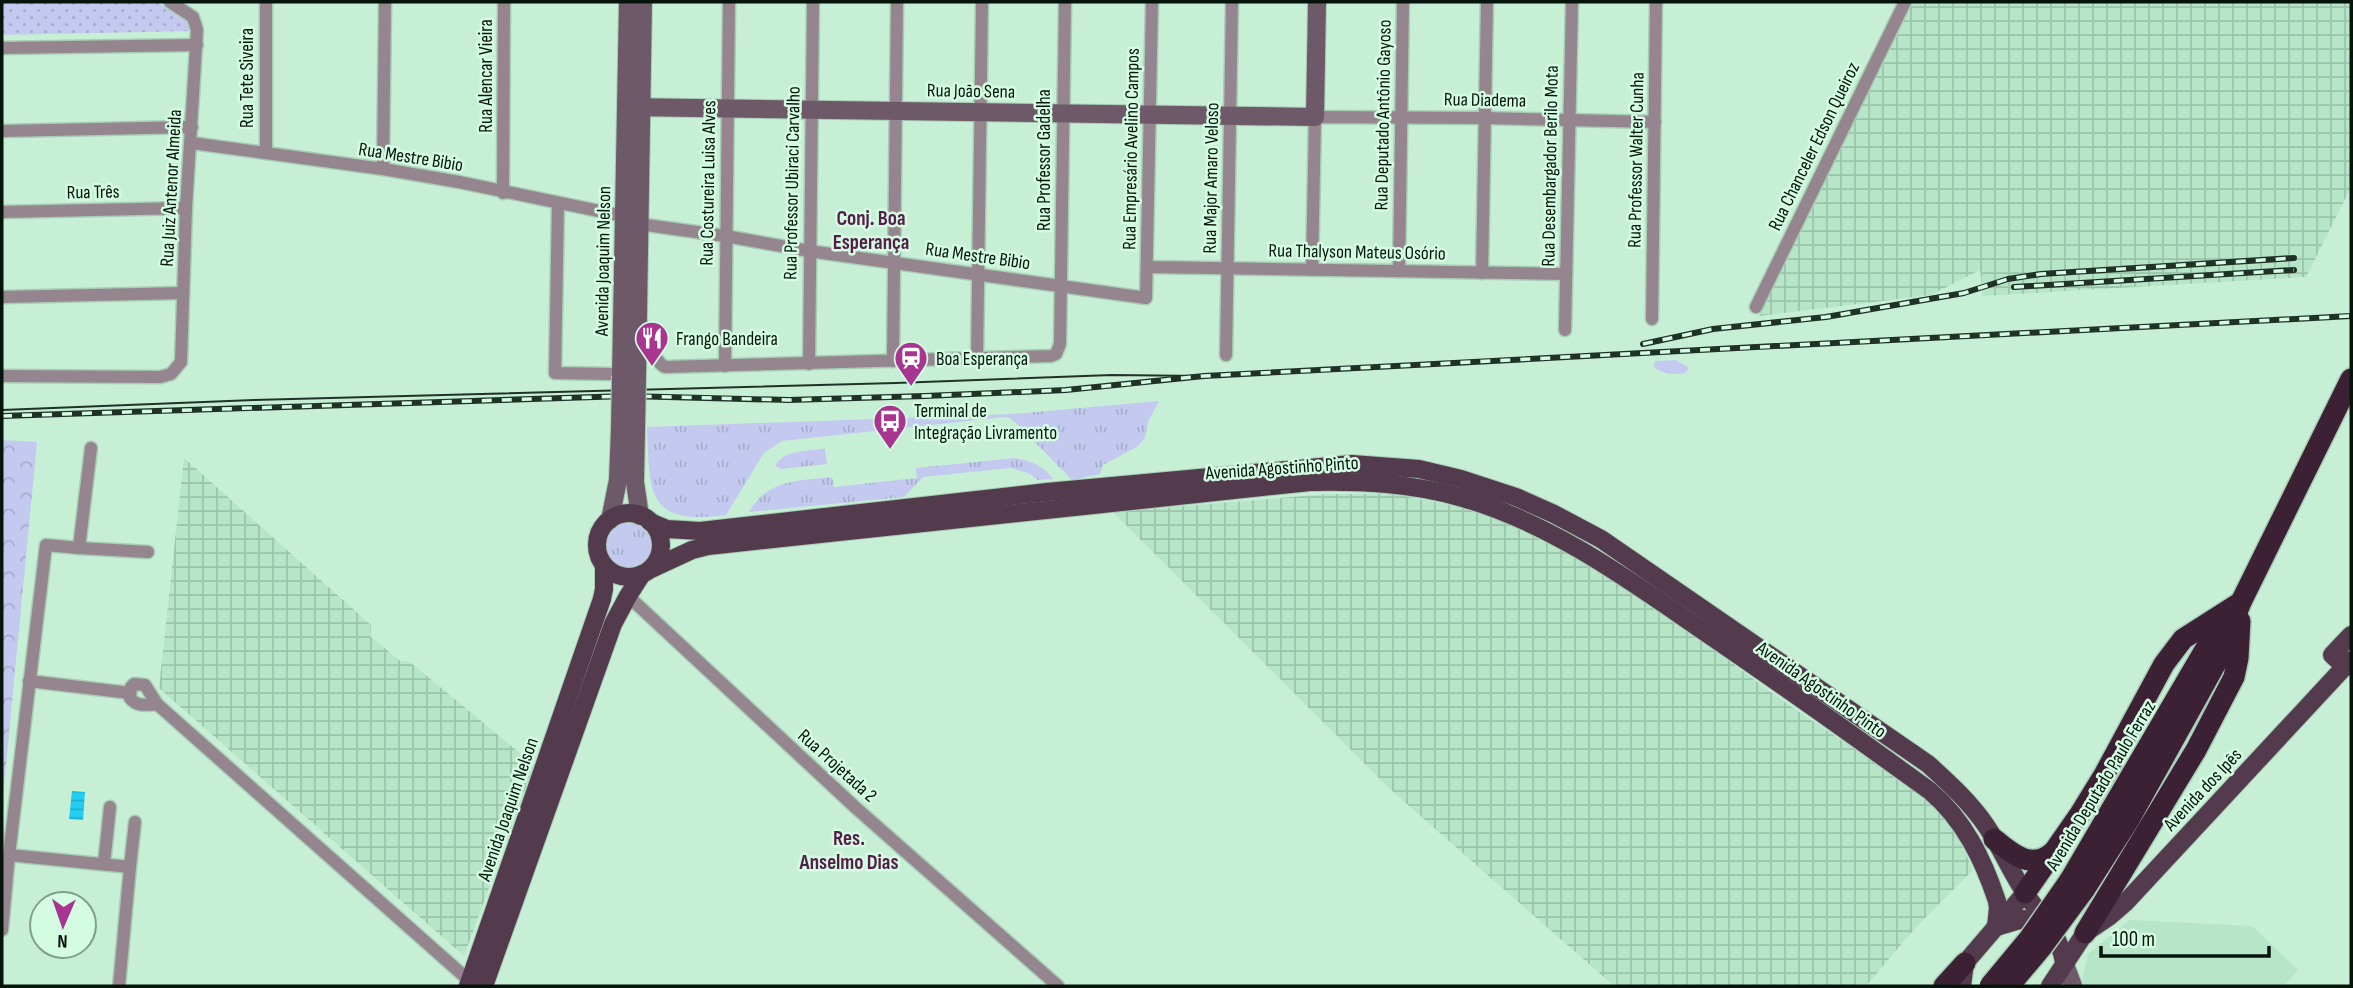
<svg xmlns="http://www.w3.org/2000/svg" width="2353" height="988" viewBox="0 0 2353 988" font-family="'Sofia Sans Condensed',sans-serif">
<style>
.built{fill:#b6e5c8}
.industrial{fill:url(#industrial-grid)}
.grass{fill:url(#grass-tufts)}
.forest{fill:url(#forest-crowns)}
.park{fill:url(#park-dots)}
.water{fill:url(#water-rules)}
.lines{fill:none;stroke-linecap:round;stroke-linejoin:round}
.street-casing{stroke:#a8ccb6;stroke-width:15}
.secondary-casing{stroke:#a8ccb6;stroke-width:20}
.primary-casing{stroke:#a8ccb6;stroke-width:20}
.highway-casing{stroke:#a8ccb6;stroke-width:24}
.street{stroke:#95858f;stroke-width:12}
.secondary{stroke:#6e5968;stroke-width:18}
.primary{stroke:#533a4c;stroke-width:18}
.highway{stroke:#3c2034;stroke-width:21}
.tram{stroke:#203228;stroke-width:2}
.rail-casing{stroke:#203228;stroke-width:6}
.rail{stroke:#d4fce3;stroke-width:3.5;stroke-dasharray:10;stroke-linecap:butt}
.secondary-bridge-casing{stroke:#a8ccb6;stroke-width:20;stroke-linecap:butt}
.highway-bridge-casing{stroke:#a8ccb6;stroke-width:24;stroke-linecap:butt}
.secondary-bridge{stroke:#6e5968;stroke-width:18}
.highway-bridge{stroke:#3c2034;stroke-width:21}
.labels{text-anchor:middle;stroke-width:5;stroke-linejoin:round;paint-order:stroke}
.street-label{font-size:19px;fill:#06140c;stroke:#d4fce3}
.poi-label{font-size:19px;fill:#06140c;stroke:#d4fce3;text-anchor:start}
.neighbourhood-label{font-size:21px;font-weight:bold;fill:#551d48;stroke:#d4fce3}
</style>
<defs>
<pattern id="industrial-grid" width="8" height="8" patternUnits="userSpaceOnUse" patternTransform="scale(1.75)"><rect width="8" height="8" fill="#b6e5c8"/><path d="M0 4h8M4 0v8" fill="none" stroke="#9bc4ab"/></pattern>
<pattern id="grass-tufts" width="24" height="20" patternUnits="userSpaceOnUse" patternTransform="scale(1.75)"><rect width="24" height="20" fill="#c4caef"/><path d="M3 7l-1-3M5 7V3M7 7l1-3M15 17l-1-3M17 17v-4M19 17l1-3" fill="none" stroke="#a7adcc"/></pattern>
<pattern id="forest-crowns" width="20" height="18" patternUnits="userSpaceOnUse" patternTransform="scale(1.75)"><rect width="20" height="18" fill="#c4caef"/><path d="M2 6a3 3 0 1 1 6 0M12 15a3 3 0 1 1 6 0" fill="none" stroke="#a7adcc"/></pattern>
<pattern id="park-dots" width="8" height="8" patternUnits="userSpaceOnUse" patternTransform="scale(1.75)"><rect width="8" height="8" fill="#c4caef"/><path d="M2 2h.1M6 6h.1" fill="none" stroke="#a7adcc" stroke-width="1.8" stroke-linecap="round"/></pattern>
<pattern id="water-rules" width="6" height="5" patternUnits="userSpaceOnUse" patternTransform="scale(1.75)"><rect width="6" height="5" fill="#24cdf2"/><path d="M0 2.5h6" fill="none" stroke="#1fafce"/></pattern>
</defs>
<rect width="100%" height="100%" fill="#c7efd6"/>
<path class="built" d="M2130,920l122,6 46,44 -14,16h-199l-3,-6 6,-26z"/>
<g class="industrial">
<path d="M1913,2h438v185l-45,90 -323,19 -3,-26 -49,25 -172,21z"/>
<path d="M184,458l187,167 -1,11 30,25 10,1 124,103 -70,191 -305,-268z"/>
<path d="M1327,494h67l71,14 41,15 110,54 167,124 113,76 54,42 23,51 -57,57 -50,59h-252l-223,-196 -278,-278z"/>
</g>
<g class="grass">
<path d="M1675,360l12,6 1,4 -3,3c-12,2 -22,1 -31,-6l1,-6z"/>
<path d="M1159,401l-11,21 -3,16 -8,9 -34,18 -3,9 -28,6 -53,-54 -9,-8 -5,-1 -223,24 -18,12 -38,62c-81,11 -76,-23 -79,-88l366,-13z"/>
<path d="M825,449l2,15 -46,5 -6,-3c9,-17 34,-15 50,-17z"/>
<path d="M1015,458c16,3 28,7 38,21l-15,1 -10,-7 -17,-5 -88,9 -19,20 -155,15c19,-33 49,-31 83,-35l2,10 83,-9 -1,-10z"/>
<circle cx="629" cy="545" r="27"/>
</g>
<path class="forest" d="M2,440l35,2 -35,365z"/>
<path class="park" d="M2,2h154l29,17 7,12 -190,4z"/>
<path class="water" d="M72,791l13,1 -2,28 -14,-1z"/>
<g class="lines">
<defs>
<g id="street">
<path d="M2,48l195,-3"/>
<path d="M2,131l190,-4"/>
<path d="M192,143l191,26 76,13 164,34"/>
<path d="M266,153v-151"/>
<path d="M383,169l2,-167"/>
<path d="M503,193l1,-191"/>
<path d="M558,204l-3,169 56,1"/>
<path d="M2,212l184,-4"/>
<path d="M639,224l86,12 84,15 337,47 6,-296"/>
<path d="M1147,267l419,7"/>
<path d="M1312,270l3,-153 170,1 170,4"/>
<path d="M1399,271l4,-269"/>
<path d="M1482,273l5,-271"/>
<path d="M2,297l181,-4"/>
<path d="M1756,307l149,-305"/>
<path d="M1652,319l4,-317"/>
<path d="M1565,330l7,-328"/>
<path d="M637,331c11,11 17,30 28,36l386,-11 5,-2 4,-10 5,-342"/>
<path d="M1226,355l6,-353"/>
<path d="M977,358l5,-356"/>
<path d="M893,361l4,-359"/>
<path d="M809,364l4,-362"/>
<path d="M725,366l4,-364"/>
<path d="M2,376l158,1 11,-3 10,-12 5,-154 11,-178 -4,-13 -23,-15"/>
<path d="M91,448l-12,100 -33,-3 -37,310 121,12 -11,119"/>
<path d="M79,548l69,4"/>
<path d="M628,596l228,212 202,178"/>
<path d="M29,681l101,12"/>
<path d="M157,704c-10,1 -20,3 -27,-6l1,-11 3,-3 11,1 12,19 316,280"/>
<path d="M104,864l6,-57"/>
<path d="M130,867l5,-45"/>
<path d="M2,930l7,-75"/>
</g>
<g id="secondary">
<path d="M627,107l688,10 2,-115"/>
<path d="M621,376l7,-374"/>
<path d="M637,377l6,-375"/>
<path d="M636,429l-1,53 5,34"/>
<path d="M610,520l8,-40 2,-51"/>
<path d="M2064,962l9,24"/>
</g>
<g id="primary">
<circle cx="629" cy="545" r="32"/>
<path d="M650,522l17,7 33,2 347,-39 305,-28 67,5 42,10 55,18 38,17 47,25 327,225c21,19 43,39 59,63 14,21 24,45 38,66 17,26 33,37 39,69"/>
<path d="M651,569l41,-19 16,-4 602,-64c52,-1 102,1 153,16 87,25 162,79 236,130 78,53 155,108 231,163 34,29 53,68 67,110l1,7 -2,19"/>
<path d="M2345,667l-13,-12 19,-20"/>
<path d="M1996,927l27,-8 23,2"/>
<path d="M468,986l134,-387 2,-10v-24"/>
<path d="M484,986l129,-362 15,-28 14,-22"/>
<path d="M1962,986l3,-23 60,-70"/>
<path d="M2050,986l35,-53 25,-17 15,-13 226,-243"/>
</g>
<g id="highway">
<path d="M1994,839c18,15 38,32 59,13"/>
<path d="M2070,880l136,-232 19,-25"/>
<path d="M2084,890l46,-72 90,-162 21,-54 110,-223"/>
<path d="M2025,893l55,-79 24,-39 60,-111 19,-25 58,-37"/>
<path d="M2085,933l111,-183 38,-73 4,-19 2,-37"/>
<path d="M1944,986l21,-23"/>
</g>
</defs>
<use href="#street" class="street-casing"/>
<use href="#secondary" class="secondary-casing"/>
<use href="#primary" class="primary-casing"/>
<use href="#highway" class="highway-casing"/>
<use href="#street" class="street"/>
<use href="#secondary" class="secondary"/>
<use href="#primary" class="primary"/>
<use href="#highway" class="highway"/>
<path class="tram" d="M2,410l252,-10 642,-17 216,-8 92,1"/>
<defs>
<g id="rail">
<path d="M2014,287l280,-17"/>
<path d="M1643,344l70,-15 113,-12 138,-24 44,-14 33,-5 253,-16"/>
<path d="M2,416l625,-20 162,4 136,-4 141,-6 138,-14 1147,-60"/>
</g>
</defs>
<use href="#rail" class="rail-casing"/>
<use href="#rail" class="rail"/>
<defs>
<g id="secondary-bridge">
<path d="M620,429l1,-53"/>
<path d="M636,429l1,-52"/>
</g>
<g id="highway-bridge">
<path d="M1990,986l39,-47 41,-59"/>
<path d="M2009,986l32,-38 43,-58"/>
</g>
</defs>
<use href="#secondary-bridge" class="secondary-bridge-casing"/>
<use href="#highway-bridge" class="highway-bridge-casing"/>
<use href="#secondary-bridge" class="secondary-bridge"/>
<use href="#highway-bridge" class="highway-bridge"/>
</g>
<defs>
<symbol id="restaurant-pin" viewBox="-11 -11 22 30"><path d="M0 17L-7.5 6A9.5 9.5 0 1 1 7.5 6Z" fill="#a8358f" stroke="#d4fce3"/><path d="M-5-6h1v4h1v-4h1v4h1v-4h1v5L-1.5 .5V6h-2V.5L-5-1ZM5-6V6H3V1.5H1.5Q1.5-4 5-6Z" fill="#fff"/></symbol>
<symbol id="station-pin" viewBox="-11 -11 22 30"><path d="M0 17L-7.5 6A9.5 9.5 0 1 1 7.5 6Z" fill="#a8358f" stroke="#d4fce3"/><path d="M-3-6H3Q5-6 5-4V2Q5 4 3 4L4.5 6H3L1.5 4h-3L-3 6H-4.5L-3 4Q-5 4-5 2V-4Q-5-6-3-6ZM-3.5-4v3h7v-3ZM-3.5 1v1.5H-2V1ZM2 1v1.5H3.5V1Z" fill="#fff"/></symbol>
<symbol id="bus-pin" viewBox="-11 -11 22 30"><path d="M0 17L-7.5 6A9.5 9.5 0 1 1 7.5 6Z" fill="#a8358f" stroke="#d4fce3"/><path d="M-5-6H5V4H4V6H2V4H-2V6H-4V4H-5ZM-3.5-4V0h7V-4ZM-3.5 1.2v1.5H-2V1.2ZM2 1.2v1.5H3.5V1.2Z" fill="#fff"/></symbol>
</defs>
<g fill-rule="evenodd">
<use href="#restaurant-pin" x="633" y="319" width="38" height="52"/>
<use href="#station-pin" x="892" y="339" width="38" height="52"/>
<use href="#bus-pin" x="871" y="402" width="38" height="52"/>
</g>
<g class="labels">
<g class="street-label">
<text transform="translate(485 76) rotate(-90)" y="7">Rua Alencar Vieira</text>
<text transform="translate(246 78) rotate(-90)" y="7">Rua Tete Siveira</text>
<text transform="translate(971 90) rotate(1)" y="7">Rua João Sena</text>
<text transform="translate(1485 99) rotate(1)" y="7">Rua Diadema</text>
<text transform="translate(1382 115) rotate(-89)" y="7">Rua Deputado Antônio Gayoso</text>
<text transform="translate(1813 146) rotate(-64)" y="7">Rua Chanceler Edson Queiroz</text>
<text transform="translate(1130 149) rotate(-89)" y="7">Rua Empresário Avelino Campos</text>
<text transform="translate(411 156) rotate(9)" y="7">Rua Mestre Bibio</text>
<text transform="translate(1043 160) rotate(-90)" y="7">Rua Professor Gadelha</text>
<text transform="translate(1635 160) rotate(-89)" y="7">Rua Professor Walter Cunha</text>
<text transform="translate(1549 166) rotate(-89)" y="7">Rua Desembargador Berilo Mota</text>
<text transform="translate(1210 178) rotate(-89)" y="7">Rua Major Amaro Veloso</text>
<text transform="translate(707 183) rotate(-89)" y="7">Rua Costureira Luisa Alves</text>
<text transform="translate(791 183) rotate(-89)" y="7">Rua Professor Ubiraci Carvalho</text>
<text transform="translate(170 188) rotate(-87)" y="7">Rua Juiz Antenor Almeida</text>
<text transform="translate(93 191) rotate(-1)" y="7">Rua Três</text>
<text transform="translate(1357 251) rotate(1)" y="7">Rua Thalyson Mateus Osório</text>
<text transform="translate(978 255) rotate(8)" y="7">Rua Mestre Bibio</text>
<text transform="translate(602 261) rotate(-89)" y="7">Avenida Joaquim Nelson</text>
<text transform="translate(1282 467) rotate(-4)" y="7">Avenida Agostinho Pinto</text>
<text transform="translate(1822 689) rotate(35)" y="7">Avenida Agostinho Pinto</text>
<text transform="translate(838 765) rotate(42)" y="7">Rua Projetada 2</text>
<text transform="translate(2100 785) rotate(-59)" y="7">Avenida Deputado Paulo Ferraz</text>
<text transform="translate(2202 789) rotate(-47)" y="7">Avenida dos Ipês</text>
<text transform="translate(507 809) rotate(-71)" y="7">Avenida Joaquim Nelson</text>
</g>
<g class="poi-label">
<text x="676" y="345">Frango Bandeira</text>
<text x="936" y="365">Boa Esperança</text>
<text x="914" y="417">Terminal de<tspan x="914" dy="22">Integração Livramento</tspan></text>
</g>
<g class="neighbourhood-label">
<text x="871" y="225">Conj. Boa<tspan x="871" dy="24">Esperança</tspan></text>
<text x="849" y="845">Res.<tspan x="849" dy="24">Anselmo Dias</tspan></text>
</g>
</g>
<rect width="2353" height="988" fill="none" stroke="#06140c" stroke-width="7"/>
<g transform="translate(63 925) rotate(182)"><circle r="33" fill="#d4fce3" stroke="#829f8d" stroke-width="2"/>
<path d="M0-5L12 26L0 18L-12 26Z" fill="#a8358f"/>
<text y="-10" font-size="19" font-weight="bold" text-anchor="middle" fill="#06140c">N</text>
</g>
<path d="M2101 946v10h168v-10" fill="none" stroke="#06140c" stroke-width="3.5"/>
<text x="2112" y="946" font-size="21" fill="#06140c" stroke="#d4fce3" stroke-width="5" paint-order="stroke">100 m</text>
</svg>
